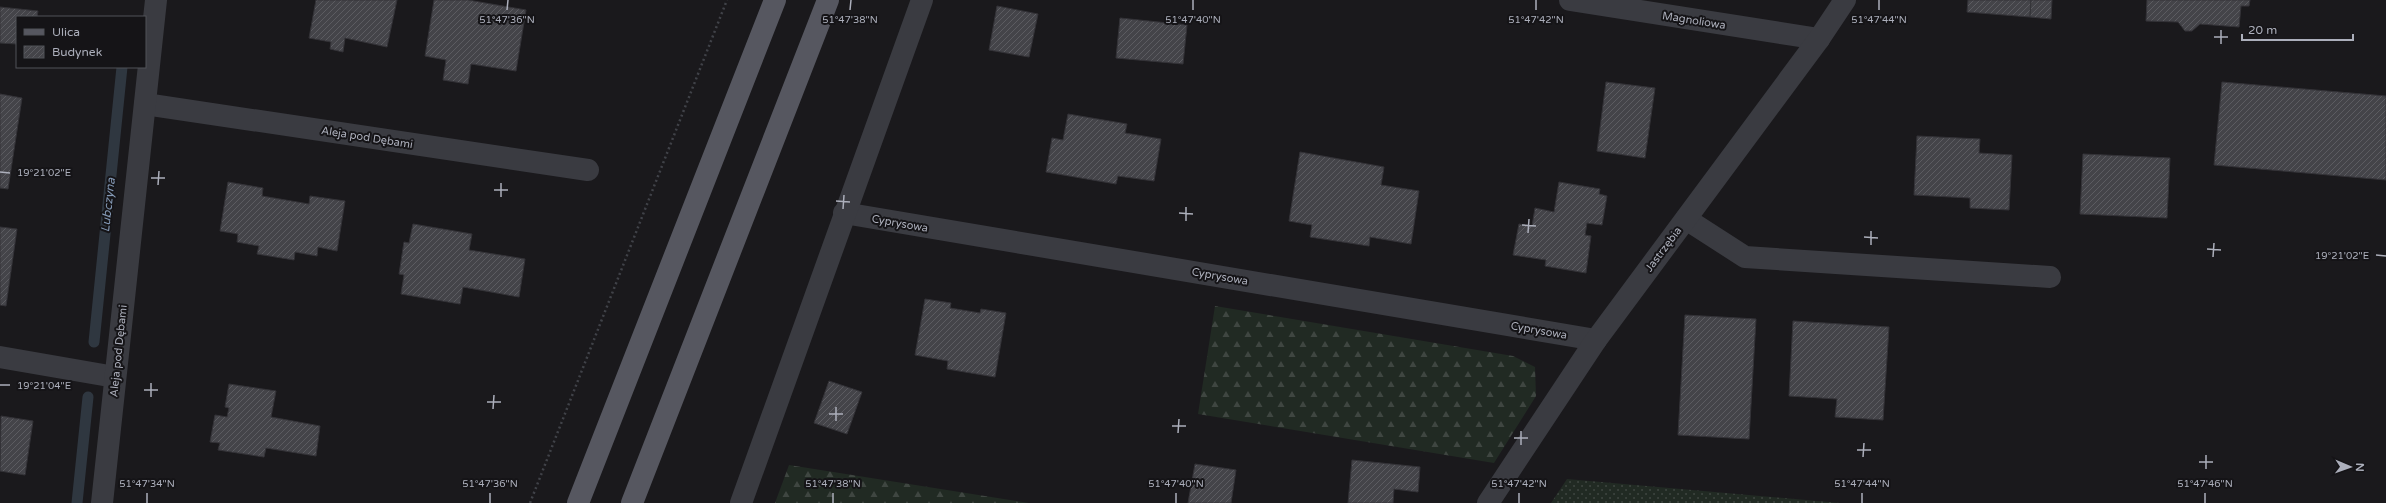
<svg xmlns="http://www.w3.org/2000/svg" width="2386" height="503" viewBox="0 0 2386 503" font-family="'Varela Round',sans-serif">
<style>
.grass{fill:url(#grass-dots)}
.forest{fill:url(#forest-firs)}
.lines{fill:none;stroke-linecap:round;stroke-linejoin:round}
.stream{stroke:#2f3740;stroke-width:11}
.building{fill:url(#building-hatch);stroke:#343338}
.path{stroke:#404248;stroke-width:2.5;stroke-dasharray:2 3;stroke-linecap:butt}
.minor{stroke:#3a3b41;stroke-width:22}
.major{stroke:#565760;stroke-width:22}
.ticks{fill:none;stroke:#acafbb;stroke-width:1.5}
.labels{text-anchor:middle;stroke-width:4;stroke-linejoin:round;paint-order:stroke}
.street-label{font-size:11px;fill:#acafbb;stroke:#151417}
.water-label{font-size:12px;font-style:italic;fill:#8499b5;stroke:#151417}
.ticks-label{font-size:10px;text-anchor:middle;fill:#acafbb;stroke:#151417;stroke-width:4;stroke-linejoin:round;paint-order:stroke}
</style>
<defs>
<pattern id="grass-dots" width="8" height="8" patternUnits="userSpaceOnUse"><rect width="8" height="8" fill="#212a23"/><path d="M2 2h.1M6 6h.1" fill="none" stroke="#3f4641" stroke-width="1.8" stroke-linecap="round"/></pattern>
<pattern id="forest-firs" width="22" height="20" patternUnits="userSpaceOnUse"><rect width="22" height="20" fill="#212a23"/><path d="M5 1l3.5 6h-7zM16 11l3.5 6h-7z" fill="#3f4641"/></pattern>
<pattern id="building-hatch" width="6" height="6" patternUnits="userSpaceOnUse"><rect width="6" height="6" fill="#444449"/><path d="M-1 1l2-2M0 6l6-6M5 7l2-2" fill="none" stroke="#5c5c61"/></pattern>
</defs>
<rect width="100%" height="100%" fill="#1a191c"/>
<path class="grass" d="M1567,479l273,24h-289z"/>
<g class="forest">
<path d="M1215,306l298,50 22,11 1,29 -42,67 -296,-49z"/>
<path d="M789,465l240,38h-254z"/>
</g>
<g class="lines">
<g class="stream">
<path d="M94,342l28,-275"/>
<path d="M77,503l11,-106"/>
</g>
</g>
<g class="building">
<path d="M316,0h81l-10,47 -42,-9 -2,14 -13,-3 1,-7 -22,-4z"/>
<path d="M434,0h34l58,10 -10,61 -45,-7 -3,20 -25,-4 3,-20 -21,-4z"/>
<path d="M1968,0h63l-1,17 -63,-5z"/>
<path d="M2031,0h21l-1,19 -21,-2z"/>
<path d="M2147,0h103l-1,6h-8l-2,21 -39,-3 -8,7h-7l-7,-9 -32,-1z"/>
<path d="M997,6l41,8 -9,43 -40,-7z"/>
<path d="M0,7l38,4 -1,6h-20v27l-17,-1z"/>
<path d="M1120,18l67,7 -4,39 -67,-6z"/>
<path d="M1606,82l49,6 -10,70 -48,-7z"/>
<path d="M2222,82l164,14v84l-172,-15z"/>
<path d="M0,94l22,4 -14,91 -8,-1z"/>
<path d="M1068,114l59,10 -2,9 36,6 -7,42 -36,-5 -2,8 -70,-12 6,-34 11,2z"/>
<path d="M1917,136l63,3 -1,14 33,2 -3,55 -39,-2v-10l-56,-3z"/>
<path d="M1300,152l84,15 -3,18 38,6 -8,53 -41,-7 -1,9 -59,-9 2,-12 -23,-4z"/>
<path d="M2083,154l87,4 -3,60 -87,-4z"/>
<path d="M228,182l35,6 -1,8 47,8 1,-8 35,5 -8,50 -19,-4 -1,9 -22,-4 -1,8 -37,-6 2,-8 -22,-4 1,-8 -18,-3z"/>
<path d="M1559,182l41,7 -1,5 8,2 -5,29 -15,-2 -2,12 6,1 -5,37 -41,-7 1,-6 -33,-5 6,-31 13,2 3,-18 19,4z"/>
<path d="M413,224l59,10 -3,16 56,9 -6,38 -56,-10 -3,17 -59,-10 3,-19 -5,-1 5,-32 5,1z"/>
<path d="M0,227l17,2 -11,77 -6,-1z"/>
<path d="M925,299l26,4 -1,5 30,5 1,-4 25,4 -11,64 -48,-8 1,-8 -33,-6z"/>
<path d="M1685,315l71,4 -7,120 -71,-4z"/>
<path d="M1793,321l96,6 -6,93 -48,-3 2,-18 -48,-3z"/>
<path d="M829,381l33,11 -15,42 -33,-11z"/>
<path d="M229,384l47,7 -5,26 49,9 -4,30 -50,-8 -2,9 -46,-7 2,-7 -10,-1 5,-27 12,2 2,-9 -4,-1z"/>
<path d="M1,416l32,5 -8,54 -25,-4z"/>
<path d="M1352,460l68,7 -2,25 -24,-3 -1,14h-45z"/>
<path d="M1195,464l41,6 -5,33h-43z"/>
</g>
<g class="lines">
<path class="path" d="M530,503l197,-503"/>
<g class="minor">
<path d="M1570,0l249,39"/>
<path d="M145,104l443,66"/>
<path d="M844,213l752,127"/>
<path d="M1686,219l59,38 305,20"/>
<path d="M0,357l115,20"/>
<path d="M102,503l54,-503"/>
<path d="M741,503l181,-503"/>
<path d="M1488,503l108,-163 223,-301 26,-39"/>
</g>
<g class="major">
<path d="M578,503l197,-503"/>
<path d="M632,503l196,-503"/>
</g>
</g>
<path class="ticks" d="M507,10l1,-10M850,10l1,-10M1193,10v-10M1536,10v-10M1879,10v-10M2214,37h14M2221,44v-14M0,172l10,1M151,178h14M158,185l1,-14M494,190h14M501,197v-14M836,201l14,1M843,209l1,-14M1179,213l14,1M1186,221v-14M1522,225l14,1M1528,233l1,-14M1864,237l14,1M1871,245v-14M2207,249l14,1M2376,255l10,1M2213,257l1,-14M0,385h10M144,390h14M151,397v-14M487,402h14M493,409l1,-14M829,414h14M836,421v-14M1172,426h14M1178,433l1,-14M1514,438h14M1521,445v-14M1857,450h14M1863,457l1,-14M2199,462h14M2206,469v-14M147,503v-10M490,503v-10M833,503v-10M1176,503v-10M1519,503v-10M1862,503v-10M2205,503v-10"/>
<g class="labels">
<g class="street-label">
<text transform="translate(1694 20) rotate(9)" y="4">Magnoliowa</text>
<text transform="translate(367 137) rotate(9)" y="4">Aleja pod Dębami</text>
<text transform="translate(900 223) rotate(10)" y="4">Cyprysowa</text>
<text transform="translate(1663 249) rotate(-53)" y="4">Jastrzębia</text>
<text transform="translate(1220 276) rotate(10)" y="4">Cyprysowa</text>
<text transform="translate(1539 330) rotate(10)" y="4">Cyprysowa</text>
<text transform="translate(118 351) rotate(-84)" y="4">Aleja pod Dębami</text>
</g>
<g class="water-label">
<text transform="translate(108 205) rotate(-84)" y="4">Lubczyna</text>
</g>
</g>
<g class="ticks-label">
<text x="507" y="23">51°47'36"N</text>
<text x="850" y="23">51°47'38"N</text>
<text x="1193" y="23">51°47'40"N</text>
<text x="1536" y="23">51°47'42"N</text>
<text x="1879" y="23">51°47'44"N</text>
<text x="44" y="176">19°21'02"E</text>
<text x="2342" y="259">19°21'02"E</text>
<text x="44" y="389">19°21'04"E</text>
<text x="147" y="487">51°47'34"N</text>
<text x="490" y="487">51°47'36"N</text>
<text x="833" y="487">51°47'38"N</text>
<text x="1176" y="487">51°47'40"N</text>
<text x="1519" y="487">51°47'42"N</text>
<text x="1862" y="487">51°47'44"N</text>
<text x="2205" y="487">51°47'46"N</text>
</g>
<rect x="16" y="16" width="130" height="52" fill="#151417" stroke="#515259"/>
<rect x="24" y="29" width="20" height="6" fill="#565760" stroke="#515259"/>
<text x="52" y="36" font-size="12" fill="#acafbb">Ulica</text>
<rect x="24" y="46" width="20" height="12" fill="url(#building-hatch)" stroke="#515259"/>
<text x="52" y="56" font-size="12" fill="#acafbb">Budynek</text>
<g transform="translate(2350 467) rotate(92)" stroke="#151417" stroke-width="3" paint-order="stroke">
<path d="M0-3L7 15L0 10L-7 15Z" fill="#acafbb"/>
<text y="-6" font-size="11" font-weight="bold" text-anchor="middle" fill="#acafbb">N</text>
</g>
<path d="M2242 34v6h111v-6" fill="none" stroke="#acafbb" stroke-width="2"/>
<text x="2248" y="34" font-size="12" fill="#acafbb" stroke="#151417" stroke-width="3" paint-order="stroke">20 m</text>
</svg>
